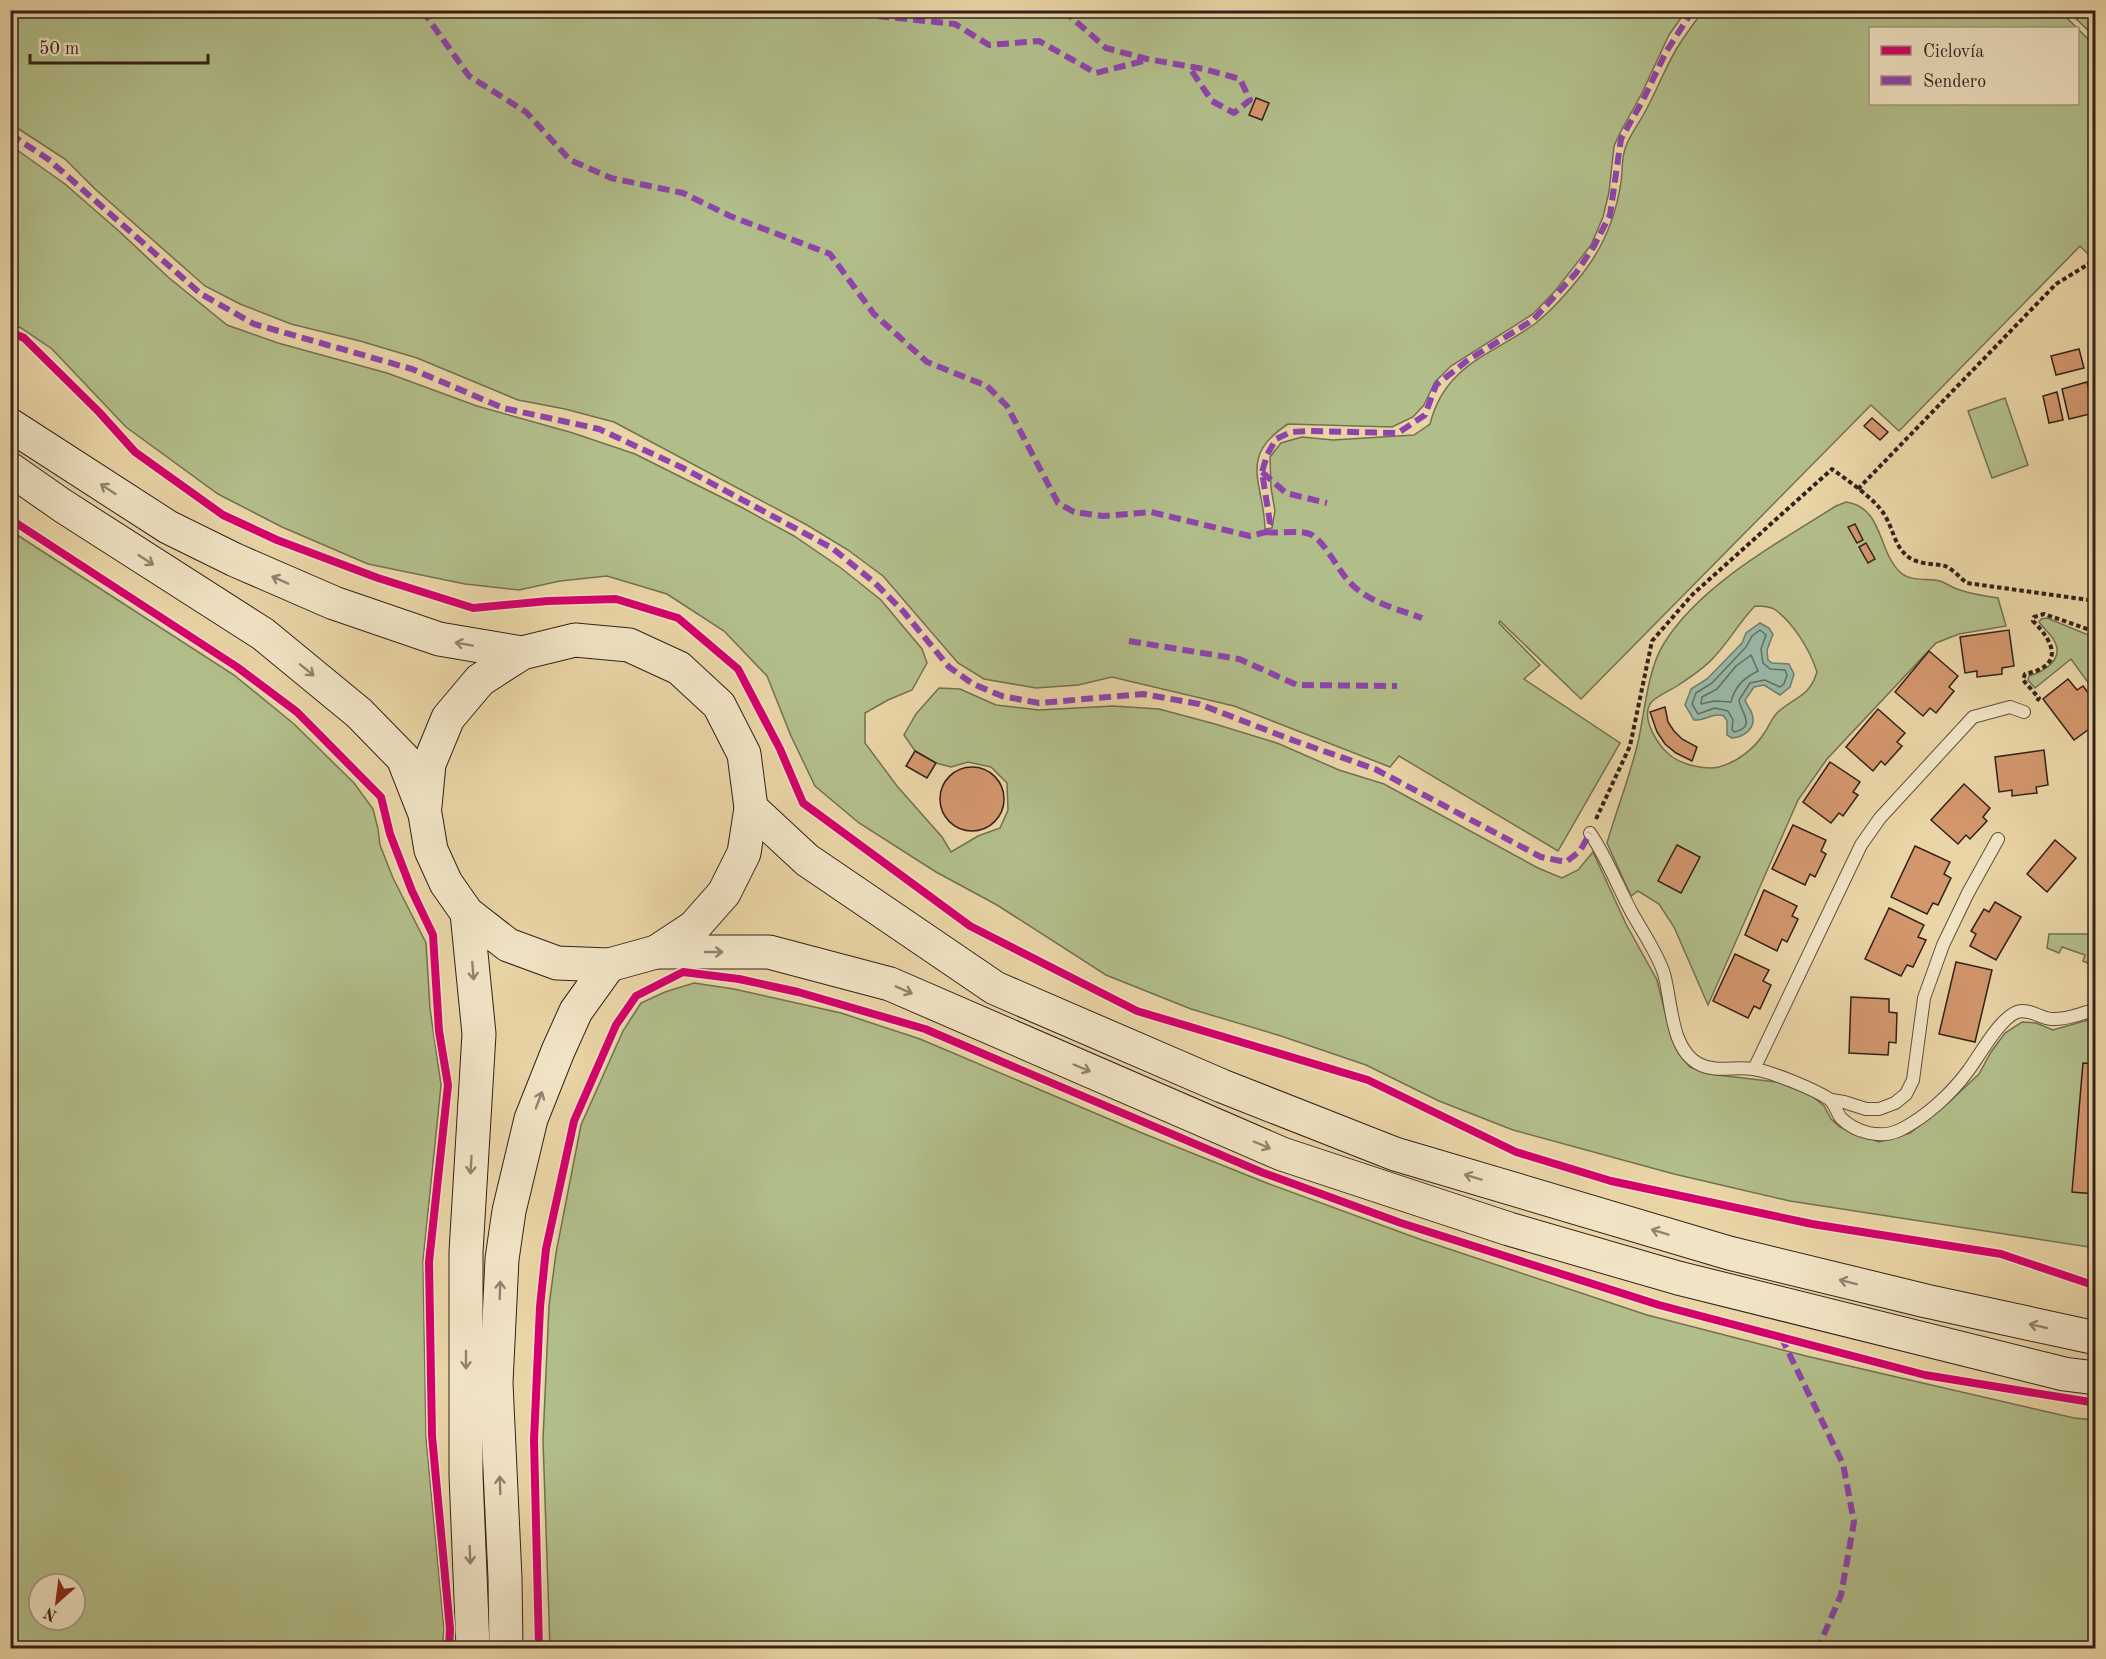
<svg xmlns="http://www.w3.org/2000/svg" width="2106" height="1659" viewBox="0 0 2106 1659" font-family="'Old Standard TT',serif">
<style>
.green{fill:#b2be8a;stroke:#727052;stroke-width:1.5;fill-rule:evenodd}
.water{fill:#98b9a7;stroke:#6f7c6f;stroke-width:1.5}
.lines{fill:none;stroke-linecap:round;stroke-linejoin:round}
.shore{stroke:#656d60;stroke-width:1.5}
.building{fill:#d3966d;stroke:#32211a;stroke-width:1.5}
.lane-casing{stroke:#604e3d;stroke-width:14}
.secondary-casing{stroke:#32211a;stroke-width:35}
.path{stroke:#32211a;stroke-width:4;stroke-dasharray:4.5 3;stroke-linecap:butt}
.lane{stroke:#f1e4c5;stroke-width:12}
.secondary{stroke:#f1e4c5;stroke-width:33}
.quiet{stroke:#8e44ad;stroke-width:6;stroke-dasharray:12 6;stroke-linecap:butt}
.cycleway-casing{stroke:#f1e4c5;stroke-width:11}
.cycleway{stroke:#d6006c;stroke-width:8}
.oneway{stroke:#928270}
</style>
<rect width="100%" height="100%" fill="#ead5a6"/>
<filter id="stains"><feTurbulence type="fractalNoise" baseFrequency=".00333" numOctaves="4"/><feColorMatrix values="0 0 0 0 .2 0 0 0 0 .09 0 0 0 0 .02 0 0 0 .5 -.17"/></filter>
<radialGradient id="worn" r=".72"><stop offset=".6" stop-color="#630" stop-opacity="0"/><stop offset="1" stop-color="#630" stop-opacity=".3"/></radialGradient>
<g class="green">
<path d="M10,11h1676l-17,24 -28,60 -20,36 -7,15 -5,46 -6,25 -12,28 -36,46 -22,23 -82,52 -16,16 -11,23 -11,12 -21,10 -104,-3c-51,33 -24,59 -23,105l7,-1 3,-17 -4,-23 -1,-31 11,-14 21,-6 31,3 81,-5 16,-11c15,-60 62,-69 106,-101 17,-14 33,-32 47,-50 21,-27 33,-57 38,-91 2,-13 0,-24 5,-36 5,-13 14,-24 20,-36 11,-20 19,-42 31,-62 8,-13 17,-25 26,-37h357l35,35v204l-5,6 -10,-10 -181,185 -28,-26 -290,294 -81,-78 -1,2 41,42 -16,14 96,64 -62,108 -159,-95 -9,11 -156,-61 -122,-29 -34,8 -42,3 -52,-9 -26,-16 -75,-87 -35,-26 -41,-25 -193,-103 -49,-13 -47,-9 -101,-42 -57,-17 -69,-17 -51,-20 -35,-18 -110,-97 -30,-30 -54,-35zM1870,28h208v76h-208z"/>
<path d="M2068,11h27v26z"/>
<path d="M10,145l55,39 55,48 48,45 59,48 51,18 109,30 90,33 96,27 62,21 106,53 53,29 47,32 40,32 41,49 5,14 -15,27 -24,10 -23,13v30l32,43 45,51 9,15 27,-16 22,-8 8,-18 -1,-27 -16,-16 -23,-5 -17,5 -15,-4 -21,-12 -11,-16 12,-21 23,-26 21,1 36,16 43,5 74,-4 46,3 56,15 62,19 62,27 45,14 154,84 24,10 16,-8 15,-18 33,72 31,56 14,57 8,17 11,13 19,7 68,8 34,13 13,11 7,13 9,8 39,15 31,-9 39,-31 30,-28 12,-22 14,-19 17,-11 14,1 17,7 42,-12v230l-305,-47 -116,-27 -161,-44 -74,-29 -73,-36 -85,-29 -90,-27 -85,-34 -109,-70 -61,-33 -77,-49 -44,-37 -24,-50 -24,-60 -43,-45 -57,-37 -60,-18 -47,5 -41,9 -54,-6 -97,-20 -86,-37 -64,-33 -92,-67 -74,-78 -31,-21 -10,-4z"/>
<path d="M2005,398l23,67 -36,13 -24,-67z"/>
<path d="M1846,502c38,6 31,48 54,70 10,10 27,6 40,9 6,2 11,6 17,8 13,5 27,7 41,9l8,28 -47,8 -23,9 -109,116 -29,41 -90,205 -34,-78 -15,-23 -21,-13 -7,5 -24,-53c10,-34 23,-67 31,-101 7,-30 9,-70 25,-97 35,-59 116,-103 173,-139zM1755,606c6,0 14,0 19,3 19,13 36,41 43,63 -8,26 -22,24 -40,41 -5,5 -8,13 -12,19 -10,16 -27,30 -46,35 -14,3 -36,-2 -48,-11 -12,-9 -30,-36 -21,-52 5,-8 22,-14 30,-20 12,-8 26,-17 35,-28 15,-16 25,-35 40,-50z"/>
<path d="M11,531l223,144 60,49 60,59 19,26 5,20 2,16 13,33 33,65 4,66 11,76 -18,176 3,176 18,192 -2,19h-431zM39,1584h36v36h-36z"/>
<path d="M2047,618l44,18 4,6v50l-24,-33 -36,29 -7,-8 1,-4c14,-4 35,-16 26,-34 -4,-8 -11,-13 -16,-20l2,-3z"/>
<path d="M2049,934h46v32l-12,-5 2,-6 -23,-8 -3,6 -12,-5z"/>
<path d="M694,983l40,6 107,24 79,26 222,94 122,49 158,58 225,75 159,41 268,62 21,2v228h-1545l-7,-208 6,-134 7,-53 25,-128 42,-94 18,-28 24,-11z"/>
</g>
<path class="water" d="M1760,623l9,5 4,6 -6,16 1,10 4,3 17,1 5,10 -4,13 -10,8 -16,-10 -10,2 -9,13c2,6 6,9 7,14 5,14 -8,23 -20,24l-5,-3v-14l-3,-5c-11,-4 -19,5 -30,4l-9,-15 6,-16 16,-10 35,-36 4,-10z"/>
<g class="lines">
<g class="shore">
<path d="M1760,630l6,5 -5,14 2,14 7,6 15,1 2,5 -3,9 -4,3 -15,-7 -15,3 -11,17c2,13 18,27 -5,32l-2,-3 1,-9 -5,-9 -13,-3 -17,6 -6,-10 4,-11 16,-10 34,-36 6,-11z"/>
<path d="M1751,655l7,16c-14,7 -23,15 -27,31l-17,-1 -13,3 1,-7 15,-8 19,-23z"/>
</g>
</g>
<g class="building">
<path d="M1256,98l13,5 -7,17 -13,-5z"/>
<path d="M2079,349l5,19 -28,7 -5,-19z"/>
<path d="M2087,382l7,31 -25,6 -7,-30z"/>
<path d="M2057,392l6,28 -14,3 -6,-27z"/>
<path d="M1872,418l16,14 -8,8 -16,-14z"/>
<path d="M1855,524l8,16 -6,3 -9,-16z"/>
<path d="M1866,543l9,16 -7,4 -9,-16z"/>
<path d="M2009,630l5,36 -12,2v6l-25,3v-6l-12,2 -5,-36z"/>
<path d="M1929,651l29,25 -9,11 5,4 -18,22 -6,-5 -7,8 -28,-24z"/>
<path d="M2068,679l9,11 6,-4 13,17v3l-6,4 6,7v7l-22,16 -31,-41z"/>
<path d="M1665,707l3,15 6,9 8,8 15,8 -5,14 -16,-8 -11,-9 -8,-12 -7,-20z"/>
<path d="M1878,709l27,24 -8,9 5,4 -17,19 -4,-4 -8,10 -27,-24z"/>
<path d="M2044,750l4,35 -12,2 1,6 -25,3v-6l-13,2 -4,-35z"/>
<path d="M915,751l21,12 -9,15 -21,-12z"/>
<path d="M1830,762l30,20 -7,10 5,3 -15,21 -4,-3 -8,10 -28,-21z"/>
<circle cx="972" cy="799" r="32"/>
<path d="M1964,784l26,24 -7,9 4,4 -17,18 -4,-4 -8,9 -27,-24z"/>
<path d="M1793,825l33,15 -5,11 5,3 -11,23 -5,-3 -5,11 -33,-16z"/>
<path d="M2055,840l21,18 -29,34 -20,-18z"/>
<path d="M1677,845l23,12 -19,36 -23,-12z"/>
<path d="M1915,846l35,16 -6,12 7,4 -13,27 -5,-2 -6,11 -36,-17z"/>
<path d="M1764,890l33,16 -5,10 6,3 -11,23 -5,-3 -5,12 -32,-16z"/>
<path d="M1995,902l26,15 -25,43 -26,-14 6,-12 -5,-3 13,-22 5,3z"/>
<path d="M1889,908l35,17 -6,12 8,3 -13,27 -6,-2 -6,11 -36,-17z"/>
<path d="M1735,954l34,16 -6,11 8,4 -11,24 -6,-3 -6,12 -35,-17z"/>
<path d="M1956,962l36,8 -17,72 -36,-8z"/>
<path d="M1851,997l38,2v13l8,1 -1,30 -7,-1 -1,13 -39,-2z"/>
<path d="M2083,1063l13,1v130l-24,-2z"/>
</g>
<g class="lines">
<defs>
<g id="lane">
<path d="M1590,833c17,25 28,54 42,80 10,18 27,43 32,61 8,27 6,75 35,90 17,9 36,2 54,5 17,2 61,20 76,30 6,4 7,13 12,19 15,15 40,21 59,12 26,-13 51,-36 68,-59 12,-16 31,-52 49,-59 12,-4 23,6 34,7 17,1 29,-6 45,-9"/>
<path d="M1754,1069l107,-224 19,-27 93,-101 37,-10 14,5"/>
<path d="M1831,1100l13,2 22,7h13l16,-6 11,-9 7,-14 11,-82 19,-53 25,-52 30,-54"/>
</g>
<g id="secondary">
<path d="M10,425l158,102 67,33 99,43 105,36 83,14"/>
<path d="M10,469l53,37 200,128 96,79 44,45 22,56 6,36 15,33 21,30 41,32 49,18 52,2 47,-13h113l121,32 392,170 227,75 169,49 386,96 32,4"/>
<path d="M425,806l4,-42 19,-46 32,-38 42,-27 53,-13 54,5 50,23 40,37 25,49 7,54 -7,45 -20,40 -30,34 -38,25"/>
<path d="M751,808l56,52 188,128 227,98 173,68 334,99 197,48 170,37"/>
<path d="M467,913l12,121 -13,218v223l7,173"/>
<path d="M506,1648l-1,-70 -9,-195 6,-124 7,-48 22,-92 27,-68 18,-40 33,-46"/>
</g>
</defs>
<use href="#lane" class="lane-casing"/>
<use href="#secondary" class="secondary-casing"/>
<g class="path">
<path d="M1858,489l198,-205 31,-19 9,-8"/>
<path d="M2037,701l2,-3 -16,-18 2,-6c39,-8 30,-31 8,-53l1,-4 10,-3 52,18"/>
<path d="M1596,819l34,-73 22,-105 40,-46 140,-126c15,11 43,30 52,45 9,14 10,30 22,41 10,10 27,8 39,11 8,3 15,12 22,17l129,18"/>
</g>
<use href="#lane" class="lane"/>
<use href="#secondary" class="secondary"/>
<g class="quiet">
<path d="M422,10l47,66 57,36 44,48 41,18 72,15 47,23 100,38 44,60 53,48 60,24 20,20 51,97 16,9 29,4 48,-4 99,24 16,-4 4,-9 -8,-51 5,-17 9,-16 15,-7 17,-1 90,2 27,-18 11,-30 32,-25 65,-40 43,-47 18,-27 16,-31 11,-76 22,-39 23,-48 27,-42"/>
<path d="M861,10l7,5 87,9 34,21 50,-4 57,32 51,-13"/>
<path d="M1063,10l43,38 41,11 57,10 36,10 10,21 -16,13 -22,-12 -23,-34"/>
<path d="M10,134l38,25 153,135 53,30 158,45 91,39 96,21 84,39 149,80 43,35 28,28 46,56 24,17 29,12 37,7 104,-9 56,10 96,37 80,28 166,88 25,5 14,-11 10,-18"/>
<path d="M1262,472l24,21 41,10"/>
<path d="M1266,532c12,2 36,-3 46,3 13,8 24,31 34,43 19,24 49,30 76,40"/>
<path d="M1129,641l110,18 58,26 100,1"/>
<path d="M1781,1337l62,127 11,58 -13,73 -23,53"/>
</g>
<defs>
<g id="cycleway">
<path d="M10,332l14,6 75,74 36,40 88,63 54,25 101,38 95,30 75,-7 68,-2 62,19 60,51 42,80 23,54 167,123 167,85 231,69 148,72 95,29 201,43 189,30 95,32"/>
<path d="M10,519l227,148 60,45 84,85 9,37 22,57 21,44 6,96 9,54 -19,177 3,174 18,193 -1,19"/>
<path d="M539,1648l-5,-208 6,-133 6,-58 28,-128 42,-96 20,-29 47,-24 56,7 59,13 127,37 336,143 140,51 258,82 266,70 171,28"/>
</g>
</defs>
<use href="#cycleway" class="cycleway-casing"/>
<use href="#cycleway" class="cycleway"/>
</g>
<defs><path id="oneway-shaft" d="M-6 0H5M1.5-3L5.5 0L1.5 3" fill="none" stroke-width="1.6" stroke-linecap="round" stroke-linejoin="round" transform="scale(1.5)"/></defs>
<g class="oneway">
<use href="#oneway-shaft" transform="translate(108 489) rotate(-147)"/>
<use href="#oneway-shaft" transform="translate(146 560) rotate(33)"/>
<use href="#oneway-shaft" transform="translate(280 580) rotate(-156)"/>
<use href="#oneway-shaft" transform="translate(464 644) rotate(-170)"/>
<use href="#oneway-shaft" transform="translate(307 670) rotate(39)"/>
<use href="#oneway-shaft" transform="translate(714 952)"/>
<use href="#oneway-shaft" transform="translate(473 971) rotate(85)"/>
<use href="#oneway-shaft" transform="translate(904 990) rotate(24)"/>
<use href="#oneway-shaft" transform="translate(1082 1068) rotate(23)"/>
<use href="#oneway-shaft" transform="translate(539 1100) rotate(-69)"/>
<use href="#oneway-shaft" transform="translate(1262 1145) rotate(23)"/>
<use href="#oneway-shaft" transform="translate(471 1165) rotate(93)"/>
<use href="#oneway-shaft" transform="translate(1473 1177) rotate(-163)"/>
<use href="#oneway-shaft" transform="translate(1660 1232) rotate(-163)"/>
<use href="#oneway-shaft" transform="translate(1848 1282) rotate(-166)"/>
<use href="#oneway-shaft" transform="translate(500 1290) rotate(-88)"/>
<use href="#oneway-shaft" transform="translate(2038 1326) rotate(-167)"/>
<use href="#oneway-shaft" transform="translate(466 1360) rotate(90)"/>
<use href="#oneway-shaft" transform="translate(500 1485) rotate(-92)"/>
<use href="#oneway-shaft" transform="translate(470 1555) rotate(88)"/>
</g>
<rect width="2106" height="1659" fill="none" stroke="#ead5a6" stroke-width="36"/>
<rect x="12" y="12" width="2082" height="1635" fill="none" stroke="#32211a" stroke-width="3"/>
<rect x="18" y="18" width="2070" height="1623" fill="none" stroke="#32211a" stroke-width="1.5"/>
<rect x="1869" y="27" width="210" height="78" fill="#f1e4c5" stroke="#a59681" stroke-width="1.5"/>
<rect x="1881" y="46" width="30" height="9" fill="#d6006c" stroke="#a59681" stroke-width="1.5"/>
<text x="1923" y="57" font-size="18" fill="#32211a">Ciclovía</text>
<rect x="1881" y="76" width="30" height="9" fill="#8e44ad" stroke="#a59681" stroke-width="1.5"/>
<text x="1923" y="87" font-size="18" fill="#32211a">Sendero</text>
<g transform="translate(57 1602) rotate(208)"><circle r="28" fill="#f1e4c5" stroke="#a59681" stroke-width="1.5"/>
<path d="M0-4.5L10 22L0 15L-10 22Z" fill="#8f2418"/>
<text y="-9" font-size="16" font-weight="bold" text-anchor="middle" fill="#32211a">N</text>
</g>
<path d="M30 54v9h178v-9" fill="none" stroke="#32211a" stroke-width="3"/>
<text x="39" y="54" font-size="18" fill="#32211a" stroke="#f1e4c5" stroke-width="4.5" paint-order="stroke">50 m</text>
<rect width="100%" height="100%" filter="url(#stains)"/>
<rect width="100%" height="100%" fill="url(#worn)"/>
</svg>
